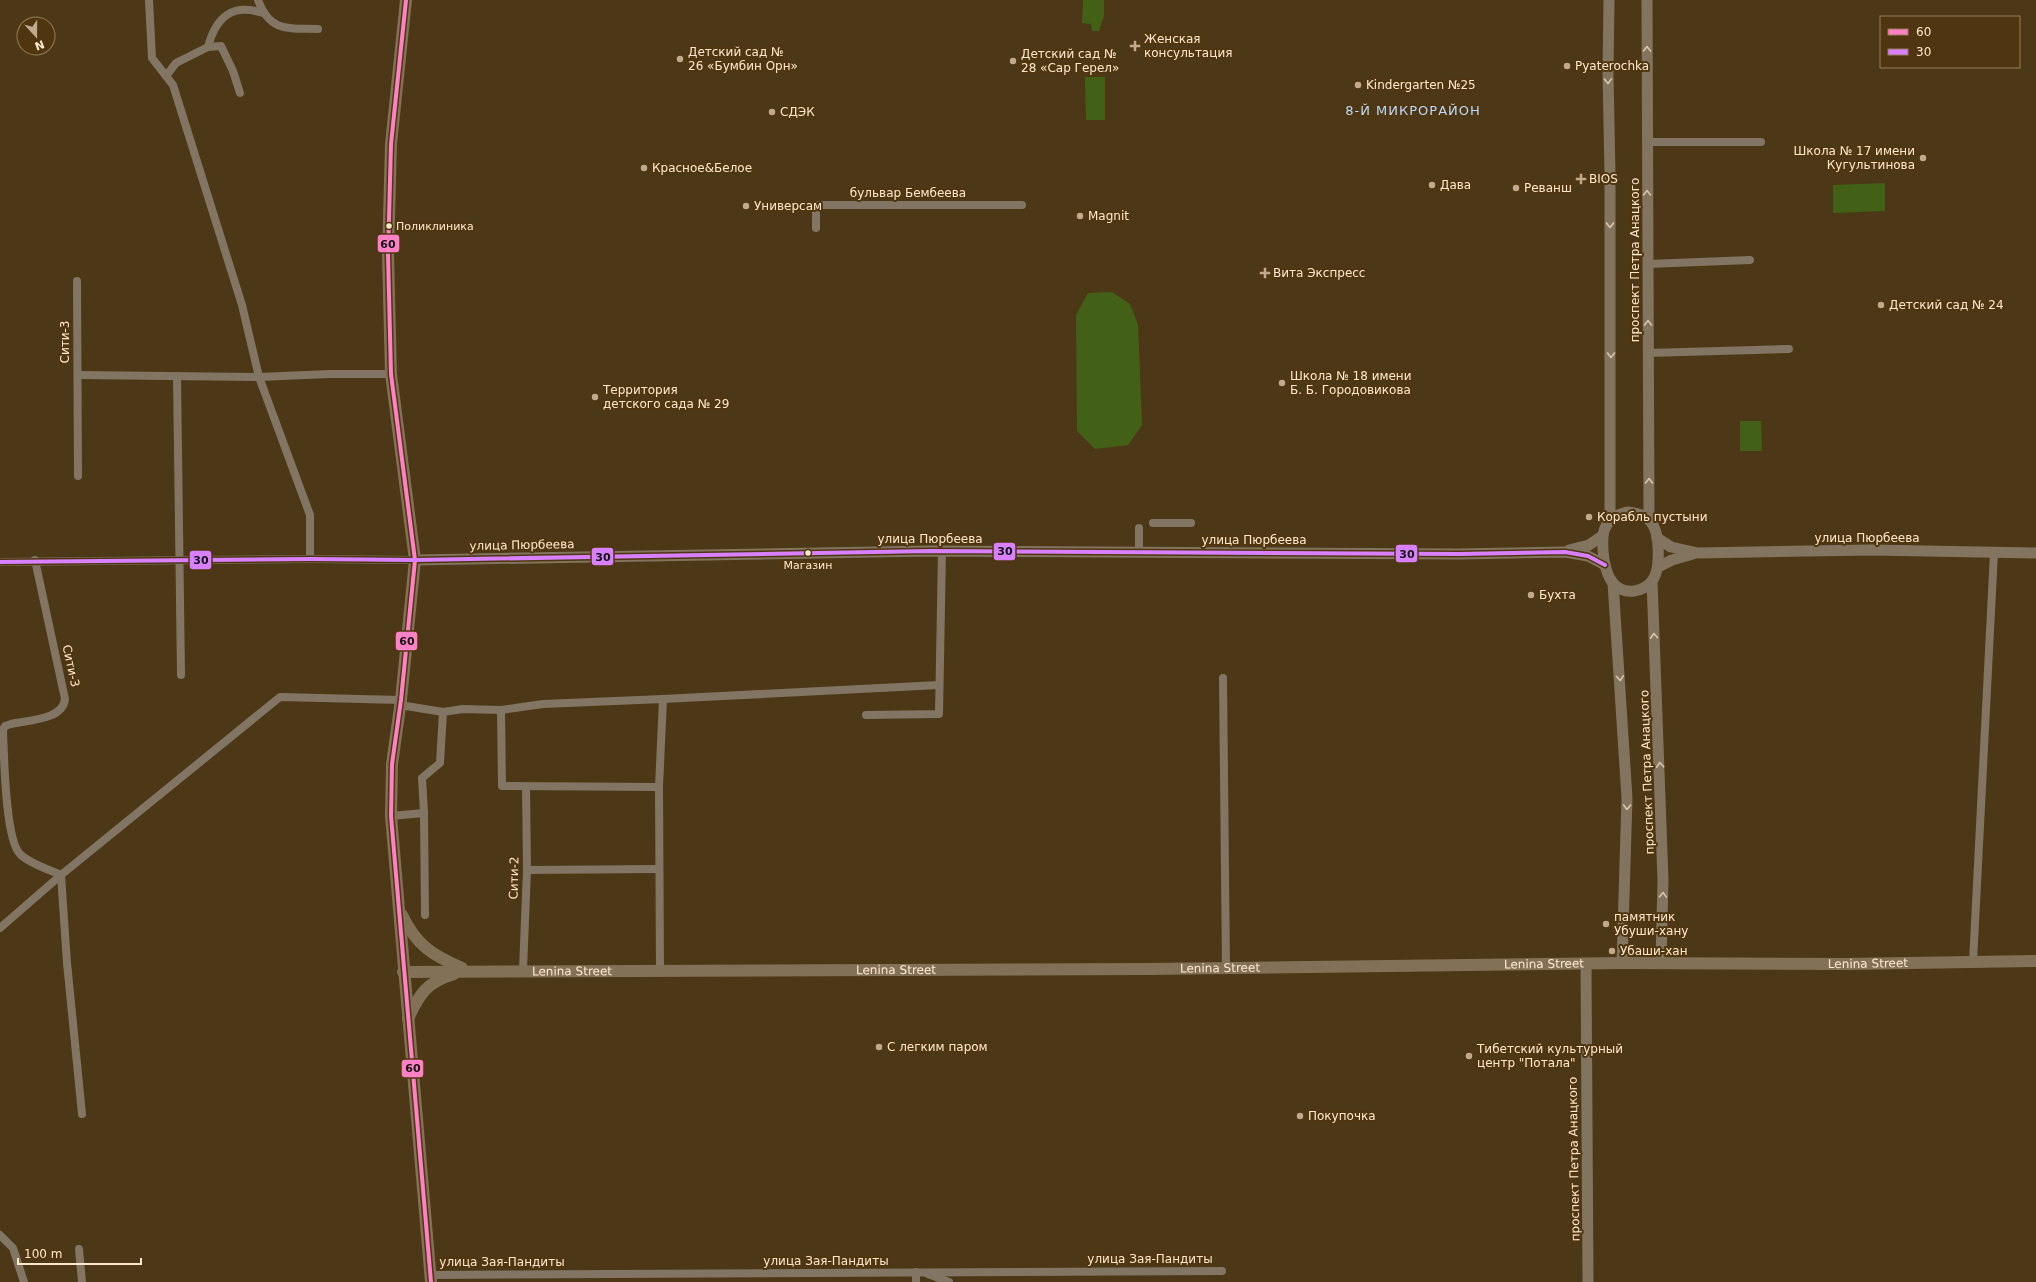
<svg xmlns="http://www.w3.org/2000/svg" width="2036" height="1282" viewBox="0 0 2036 1282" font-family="'DejaVu Sans',sans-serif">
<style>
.green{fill:#426117}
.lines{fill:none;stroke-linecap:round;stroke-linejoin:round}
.minor{stroke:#827564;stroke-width:8}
.secondary{stroke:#83745f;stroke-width:11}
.primary{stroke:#837157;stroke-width:12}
.bus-1-casing{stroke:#503610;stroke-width:7}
.bus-2-casing{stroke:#503610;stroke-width:7}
.bus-1{stroke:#ff80c5;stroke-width:4}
.bus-2{stroke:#d880ff;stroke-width:4}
.oneway{stroke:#d9c5ac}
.poi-dot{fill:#c0aa8d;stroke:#503610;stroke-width:1.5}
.bus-dot{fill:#fee8cd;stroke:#503610;stroke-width:1.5}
.labels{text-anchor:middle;stroke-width:4;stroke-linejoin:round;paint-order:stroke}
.bus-label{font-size:11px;fill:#fee8cd;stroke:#503610;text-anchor:start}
.poi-label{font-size:12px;fill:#fee8cd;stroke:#503610;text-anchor:start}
.street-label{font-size:12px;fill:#fee8cd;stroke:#503610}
.neighbourhood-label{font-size:13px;letter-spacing:1px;fill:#bbdafe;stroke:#503610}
.line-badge{stroke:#503610;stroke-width:1.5}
.pale-badge-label{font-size:11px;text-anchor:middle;font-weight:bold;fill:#111}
</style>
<rect width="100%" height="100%" fill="#4c3816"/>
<g class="green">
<path d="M1083,0h21v16l-5,15h-7l-1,-7 -9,-1z"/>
<path d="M1085,77h20v43h-19z"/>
<path d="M1885,183v28l-52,2v-28z"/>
<path d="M1112,292l18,12 8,21 4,100 -14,20 -33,4 -18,-18 -1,-116 12,-22z"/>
<path d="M1761,421l1,30h-22v-30z"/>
</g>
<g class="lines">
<g class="minor">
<path d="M149,0l3,58 21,27 69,220 17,72 51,138v44"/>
<path d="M258,0c12,33 31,28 60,29"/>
<path d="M208,47l13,-1 12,25 7,22"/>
<path d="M166,76l10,-13 32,-16c8,-30 24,-44 55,-34"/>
<path d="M1647,142h114"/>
<path d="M816,228v-23h206"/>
<path d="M1648,264l102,-4"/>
<path d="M77,281l1,195"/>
<path d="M1648,353l141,-4"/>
<path d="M78,375l181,2 70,-3h62"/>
<path d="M177,376l4,299"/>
<path d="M1153,523h38"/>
<path d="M1139,552v-24"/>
<path d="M35,560l30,139c-2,21 -37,21 -54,25l-6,2 -2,4c1,24 2,109 17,124 8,9 30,16 41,21l6,88 15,151"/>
<path d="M0,562l310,-3 105,1"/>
<path d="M1223,678l3,290"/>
<path d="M663,699l276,-14"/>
<path d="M400,705l43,7 -3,51 -18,15 2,35"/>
<path d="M443,712l20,-3 38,1"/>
<path d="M866,715l73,-1 3,-163"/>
<path d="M659,787l-157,-1 -1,-76 42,-6 120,-5 -4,88 1,183"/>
<path d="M391,816l33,-3 1,102"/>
<path d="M527,870l132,-1"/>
<path d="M0,928l61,-53 219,-178 121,3"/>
<path d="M1973,962l21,-409"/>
<path d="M523,970l4,-100 -1,-83"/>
<path d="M0,1235l13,13 11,34"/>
<path d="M79,1249l3,33"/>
<path d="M916,1272v10"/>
<path d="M928,1274l21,8"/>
<path d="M430,1275l792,-4"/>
</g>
<g class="secondary">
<path d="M1609,0l-1,73 2,102v345"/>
<path d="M1647,0l2,520"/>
<path d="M1627,512c9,1 18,2 24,10 9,11 10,48 1,59 -4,5 -11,9 -18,10 -20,2 -27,-14 -30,-31 -3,-23 -4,-41 23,-48z"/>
<path d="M1657,538l14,9 27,6 173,-3 165,3"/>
<path d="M1569,550l20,-5 13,-9"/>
<path d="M415,560l515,-9 529,3 106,-2 23,4 17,9"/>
<path d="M1658,567l14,-7 21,-6"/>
<path d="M1652,581l11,299 -2,82"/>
<path d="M1613,583l14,215 -5,165"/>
<path d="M1586,964l2,318"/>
</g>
<g class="primary">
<path d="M406,0l-15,144 -3,111 3,119 24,186 -14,140 -9,64 -1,52 40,466"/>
<path d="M402,915c14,30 30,40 60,53"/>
<path id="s1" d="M403,972l745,-3 474,-6 224,1 190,-3"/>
<path d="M408,1019c11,-25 19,-37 46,-45"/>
</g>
<defs>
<path id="bus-1" d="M406,0l-15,144 -3,111 3,119 24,186 -14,140 -9,64 -1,52 40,466"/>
<path id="bus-2" d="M0,562l310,-3 105,1 515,-9 529,3 106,-2 23,4 17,9"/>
</defs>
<use href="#bus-1" class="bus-1-casing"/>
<use href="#bus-2" class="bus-2-casing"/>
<use href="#bus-1" class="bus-1"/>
<use href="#bus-2" class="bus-2"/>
</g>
<defs><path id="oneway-chevron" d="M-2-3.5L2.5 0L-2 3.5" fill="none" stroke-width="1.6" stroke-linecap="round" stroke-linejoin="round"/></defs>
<g class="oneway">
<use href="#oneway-chevron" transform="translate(1647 49) rotate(-90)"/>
<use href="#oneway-chevron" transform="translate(1608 81) rotate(88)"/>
<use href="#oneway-chevron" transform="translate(1647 193) rotate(-90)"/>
<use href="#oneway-chevron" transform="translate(1610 225) rotate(90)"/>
<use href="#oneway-chevron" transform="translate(1648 323) rotate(-90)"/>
<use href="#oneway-chevron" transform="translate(1611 355) rotate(90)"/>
<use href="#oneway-chevron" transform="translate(1649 481) rotate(-90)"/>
<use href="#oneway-chevron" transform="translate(1654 636) rotate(-93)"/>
<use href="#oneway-chevron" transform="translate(1620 678) rotate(86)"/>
<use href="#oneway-chevron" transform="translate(1660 765) rotate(-93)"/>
<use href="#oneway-chevron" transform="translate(1627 807) rotate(92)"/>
<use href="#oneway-chevron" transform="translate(1663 895) rotate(-88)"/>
</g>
<g class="poi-dot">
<path d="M1133 40h4v4h4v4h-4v4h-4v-4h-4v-4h4z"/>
<circle cx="680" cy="59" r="4"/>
<circle cx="1013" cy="61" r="4"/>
<circle cx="1567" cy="66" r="4"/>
<circle cx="1358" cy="85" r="4"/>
<circle cx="772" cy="112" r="4"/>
<circle cx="1923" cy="158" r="4"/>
<circle cx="644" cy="168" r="4"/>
<path d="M1579 173h4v4h4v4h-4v4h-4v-4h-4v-4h4z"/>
<circle cx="1432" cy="185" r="4"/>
<circle cx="1516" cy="188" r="4"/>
<circle cx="746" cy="206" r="4"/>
<circle cx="1080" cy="216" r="4"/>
<path d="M1263 267h4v4h4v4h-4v4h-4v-4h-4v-4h4z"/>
<circle cx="1881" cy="305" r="4"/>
<circle cx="1282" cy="383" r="4"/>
<circle cx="595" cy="397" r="4"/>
<circle cx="1589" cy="517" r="4"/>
<circle cx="1531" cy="595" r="4"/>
<circle cx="1606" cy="924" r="4"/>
<circle cx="1612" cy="951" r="4"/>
<circle cx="879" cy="1047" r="4"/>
<circle cx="1469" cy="1056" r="4"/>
<circle cx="1300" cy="1116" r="4"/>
</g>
<g class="bus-dot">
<circle cx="389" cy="226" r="3.5"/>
<circle cx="808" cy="553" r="3.5"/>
</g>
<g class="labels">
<g class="bus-label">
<text x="396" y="230">Поликлиника</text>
<text x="808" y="569" text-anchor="middle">Магазин</text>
</g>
<g class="poi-label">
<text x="1144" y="43">Женская<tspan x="1144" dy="14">консультация</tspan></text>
<text x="688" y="56">Детский сад №<tspan x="688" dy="14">26 «Бумбин Орн»</tspan></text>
<text x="1021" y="58">Детский сад №<tspan x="1021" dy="14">28 «Сар Герел»</tspan></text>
<text x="1575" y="70">Pyaterochka</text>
<text x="1366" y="89">Kindergarten №25</text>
<text x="780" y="116">СДЭК</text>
<text x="1915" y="155" text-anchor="end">Школа № 17 имени<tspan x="1915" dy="14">Кугультинова</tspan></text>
<text x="652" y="172">Красное&amp;Белое</text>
<text x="1589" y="183">BIOS</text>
<text x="1440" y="189">Дава</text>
<text x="1524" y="192">Реванш</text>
<text x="754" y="210">Универсам</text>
<text x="1088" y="220">Magnit</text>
<text x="1273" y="277">Вита Экспресс</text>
<text x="1889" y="309">Детский сад № 24</text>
<text x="1290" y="380">Школа № 18 имени<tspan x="1290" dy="14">Б. Б. Городовикова</tspan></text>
<text x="603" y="394">Территория<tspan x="603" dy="14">детского сада № 29</tspan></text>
<text x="1597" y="521">Корабль пустыни</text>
<text x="1539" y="599">Бухта</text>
<text x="1614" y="921">памятник<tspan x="1614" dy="14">Убуши-хану</tspan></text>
<text x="1620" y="955">Убаши-хан</text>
<text x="887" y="1051">С легким паром</text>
<text x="1477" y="1053">Тибетский культурный<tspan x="1477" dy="14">центр "Потала"</tspan></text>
<text x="1308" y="1120">Покупочка</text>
</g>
<g class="street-label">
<text x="908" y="197">бульвар Бембеева</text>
<text transform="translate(1635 260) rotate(-90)" y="4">проспект Петра Анацкого</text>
<text transform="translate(65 342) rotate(-90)" y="4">Сити-3</text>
<text x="1867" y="542">улица Пюрбеева</text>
<text x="930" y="543">улица Пюрбеева</text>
<text x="1254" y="544">улица Пюрбеева</text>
<text transform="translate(522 545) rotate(-1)" y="4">улица Пюрбеева</text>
<text transform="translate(71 666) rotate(78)" y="4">Сити-3</text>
<text transform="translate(1647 772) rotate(-92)" y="4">проспект Петра Анацкого</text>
<text transform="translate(514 878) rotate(-89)" y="4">Сити-2</text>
<text dy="4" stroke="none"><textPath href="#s1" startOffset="1465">Lenina Street</textPath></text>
<text dy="4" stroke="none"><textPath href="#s1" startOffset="1141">Lenina Street</textPath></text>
<text dy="4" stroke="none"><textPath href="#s1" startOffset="817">Lenina Street</textPath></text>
<text dy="4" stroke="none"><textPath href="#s1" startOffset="169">Lenina Street</textPath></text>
<text dy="4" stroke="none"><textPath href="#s1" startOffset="493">Lenina Street</textPath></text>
<text transform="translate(1574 1159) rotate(-91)" y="4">проспект Петра Анацкого</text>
<text x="1150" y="1263">улица Зая-Пандиты</text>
<text x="826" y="1265">улица Зая-Пандиты</text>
<text x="502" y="1266">улица Зая-Пандиты</text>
</g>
<g class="neighbourhood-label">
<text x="1413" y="115">8-Й МИКРОРАЙОН</text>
</g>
</g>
<g class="line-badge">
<rect x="377" y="234" width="23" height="19" rx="4" fill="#ff80c5"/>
<rect x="993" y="542" width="23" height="19" rx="4" fill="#d880ff"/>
<rect x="1395" y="544" width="23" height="19" rx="4" fill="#d880ff"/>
<rect x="591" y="547" width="23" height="19" rx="4" fill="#d880ff"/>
<rect x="189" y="550" width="23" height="20" rx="4" fill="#d880ff"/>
<rect x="395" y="631" width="23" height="20" rx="4" fill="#ff80c5"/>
<rect x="401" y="1059" width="23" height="19" rx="4" fill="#ff80c5"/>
</g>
<g class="pale-badge-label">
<text x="388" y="248">60</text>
<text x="1005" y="555">30</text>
<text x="1407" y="558">30</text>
<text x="603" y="561">30</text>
<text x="201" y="564">30</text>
<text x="407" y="645">60</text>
<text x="413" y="1072">60</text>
</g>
<rect x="1880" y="16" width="140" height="52" fill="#503610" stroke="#967d5c"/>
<rect x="1888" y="29" width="20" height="6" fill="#ff80c5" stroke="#967d5c"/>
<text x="1916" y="36" font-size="12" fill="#fee8cd">60</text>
<rect x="1888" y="49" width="20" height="6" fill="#d880ff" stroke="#967d5c"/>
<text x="1916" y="56" font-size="12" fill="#fee8cd">30</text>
<g transform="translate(36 36) rotate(159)"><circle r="19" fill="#503610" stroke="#967d5c"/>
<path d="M0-3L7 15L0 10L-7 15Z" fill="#c0aa8d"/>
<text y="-6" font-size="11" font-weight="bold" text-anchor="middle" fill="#fee8cd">N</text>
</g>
<path d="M18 1258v6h123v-6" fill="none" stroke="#fee8cd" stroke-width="2"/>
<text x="24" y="1258" font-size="12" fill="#fee8cd" stroke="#503610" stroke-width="3" paint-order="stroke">100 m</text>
</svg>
